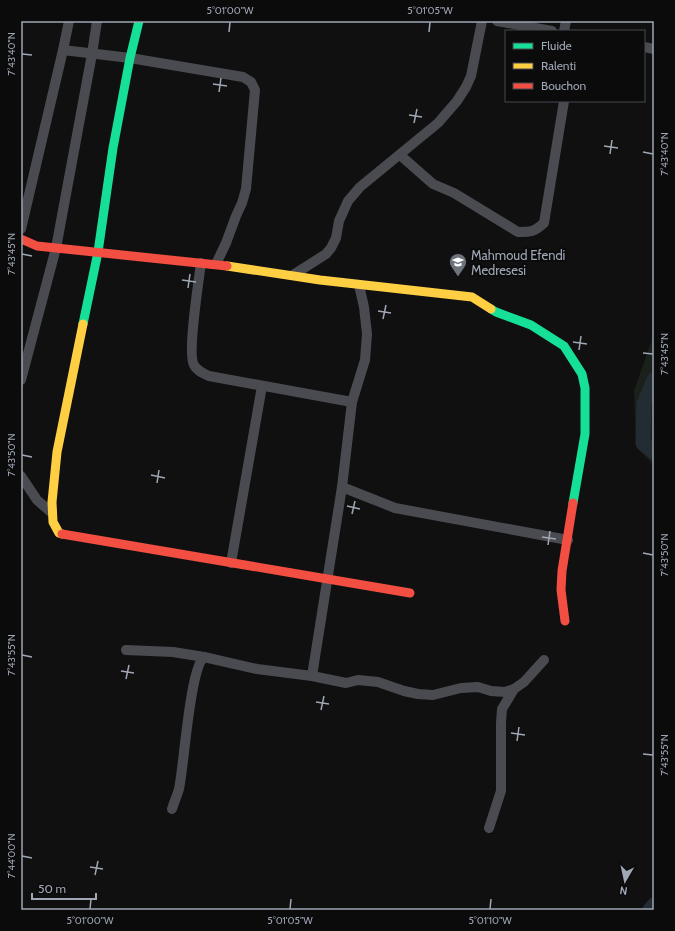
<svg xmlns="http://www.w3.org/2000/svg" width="675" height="931" viewBox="0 0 675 931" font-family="Cabin,sans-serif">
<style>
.green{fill:#1a211b}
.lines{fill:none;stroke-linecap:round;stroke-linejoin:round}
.river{stroke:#232c33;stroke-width:15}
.street{stroke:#4a4b50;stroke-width:10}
.fast{stroke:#16e098;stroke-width:9}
.slow{stroke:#ffcf43;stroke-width:9}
.jam{stroke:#f24e42;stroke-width:9}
.ticks{fill:none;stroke:#9fa6b4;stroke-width:1.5}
.labels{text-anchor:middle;stroke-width:4;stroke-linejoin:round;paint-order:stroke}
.poi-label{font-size:13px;fill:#9fa6b4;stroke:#0b0b0c;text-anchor:start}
.neatline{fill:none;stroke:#9fa6b4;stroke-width:1.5}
.ticks-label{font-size:10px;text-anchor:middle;fill:#9fa6b4}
</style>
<rect width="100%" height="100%" fill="#101011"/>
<path class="green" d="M654,334v131l-18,-18 -2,-56z"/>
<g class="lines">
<g class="river">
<path d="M654,380l-10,24 -1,39 11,9"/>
<path d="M650,910l4,-5"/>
</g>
<g class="street">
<path d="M497,21l55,10"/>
<path d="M564,31l2,-10"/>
<path d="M644,47l10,2"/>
<path d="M63,50l67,8 113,19 8,5 4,8 -9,99 -4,14 -6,13 -10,27 -10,21"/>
<path d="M400,155l33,29 21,9 64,39c13,0 16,0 26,-9l20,-122"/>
<path d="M21,229l42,-179 6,-29"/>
<path d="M201,263c-2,16 -14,92 -7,102 3,6 9,8 15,11l143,26"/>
<path d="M293,275l33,-21 5,-6 5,-10 3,-17 9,-20 12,-14 78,-64 19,-22 9,-14 5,-11 11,-55"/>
<path d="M21,380l35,-132 36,-194 5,-33"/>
<path d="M21,476l16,24 15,13"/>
<path d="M342,487l53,21 173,32"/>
<path d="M231,563l31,-177"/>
<path d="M126,650l47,2 31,5"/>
<path d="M312,676l30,-189 10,-85 13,-42 2,-26 -3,-27 -5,-22"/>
<path d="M172,809c2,-7 5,-13 7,-20 5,-23 11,-121 25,-132l53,12 55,7 34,7 12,-3 20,2 26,9 14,3 15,1 28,-7 17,-1 13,4 14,1 9,-3 10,-7 20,-22"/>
<path d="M489,828l12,-37v-68l1,-14 12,-20"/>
</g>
<g class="fast">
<path d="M491,309l5,3 35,13 33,21 18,28 3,14v46l-12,69"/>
<path d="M83,324l15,-72 15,-104 17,-90 9,-37"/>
</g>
<g class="slow">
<path d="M227,266l93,14 152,17 19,12"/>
<path d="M62,534l-3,-1 -6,-11 -1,-20 5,-50 26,-128"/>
</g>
<g class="jam">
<path d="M21,239l16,7 190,20"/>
<path d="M62,534l348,59"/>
<path d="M565,621l-4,-31 1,-19 11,-68"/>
</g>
</g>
<path class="ticks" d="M229,32l1,-10M429,32l1,-10M22,54l10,1M213,84l14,2M219,92l2,-14M409,115l13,2M414,123l3,-14M604,146l14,2M643,152l10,2M610,154l2,-14M22,254l10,2M182,280l14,2M188,288l2,-14M378,311l13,2M383,319l3,-14M573,342l14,2M579,350l2,-14M643,353l10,1M22,455l10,2M151,475l14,3M157,483l2,-13M347,506l13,3M352,514l3,-13M542,537l14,2M548,545l2,-14M643,553l10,2M22,655l10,2M121,671l13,2M126,679l3,-14M316,702l13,2M321,710l3,-14M511,733l14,2M517,741l2,-14M643,754l10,1M22,856l10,2M90,867l13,2M95,875l3,-14M90,909l1,-10M290,909l1,-10M490,909l1,-10"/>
<defs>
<symbol id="school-pin" viewBox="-11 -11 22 30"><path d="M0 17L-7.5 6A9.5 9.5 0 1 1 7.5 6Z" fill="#6d727b" stroke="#0b0b0c"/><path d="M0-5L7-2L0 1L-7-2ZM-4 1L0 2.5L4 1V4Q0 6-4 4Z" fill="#fff"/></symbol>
</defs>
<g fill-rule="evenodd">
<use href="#school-pin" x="448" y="252" width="20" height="27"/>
</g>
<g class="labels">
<g class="poi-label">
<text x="471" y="260">Mahmoud Efendi<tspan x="471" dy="15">Medresesi</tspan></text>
</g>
</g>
<rect width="675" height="931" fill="none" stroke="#0b0b0c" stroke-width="44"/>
<rect x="505" y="30" width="140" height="72" fill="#0b0b0c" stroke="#46494f"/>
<rect x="513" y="43" width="20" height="6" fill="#16e098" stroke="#46494f"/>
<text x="541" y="50" font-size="12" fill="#9fa6b4">Fluide</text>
<rect x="513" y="63" width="20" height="6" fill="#ffcf43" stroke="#46494f"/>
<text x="541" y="70" font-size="12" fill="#9fa6b4">Ralenti</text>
<rect x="513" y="83" width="20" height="6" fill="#f24e42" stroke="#46494f"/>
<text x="541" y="90" font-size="12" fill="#9fa6b4">Bouchon</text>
<g transform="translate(625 881) rotate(189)" stroke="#0b0b0c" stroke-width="3" paint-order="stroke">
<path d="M0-3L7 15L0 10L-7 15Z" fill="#9fa6b4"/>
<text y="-6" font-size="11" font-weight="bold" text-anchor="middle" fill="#9fa6b4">N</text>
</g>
<path d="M32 893v6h64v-6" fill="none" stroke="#9fa6b4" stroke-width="2"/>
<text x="38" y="893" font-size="12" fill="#9fa6b4" stroke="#0b0b0c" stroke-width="3" paint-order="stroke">50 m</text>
<rect x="22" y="22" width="631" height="887" class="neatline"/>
<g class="ticks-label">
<text x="230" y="14">5°01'00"W</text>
<text x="430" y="14">5°01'05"W</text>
<text transform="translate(11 54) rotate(-90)" y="4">7°43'40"N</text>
<text transform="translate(664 154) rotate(-90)" y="4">7°43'40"N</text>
<text transform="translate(11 254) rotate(-90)" y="4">7°43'45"N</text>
<text transform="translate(664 354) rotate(-90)" y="4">7°43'45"N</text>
<text transform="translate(11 455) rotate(-90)" y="4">7°43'50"N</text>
<text transform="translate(664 555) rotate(-90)" y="4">7°43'50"N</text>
<text transform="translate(11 655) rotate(-90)" y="4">7°43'55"N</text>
<text transform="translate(664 755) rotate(-90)" y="4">7°43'55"N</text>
<text transform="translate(11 856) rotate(-90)" y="4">7°44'00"N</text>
<text x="90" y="924">5°01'00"W</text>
<text x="290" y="924">5°01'05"W</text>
<text x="490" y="924">5°01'10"W</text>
</g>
</svg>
